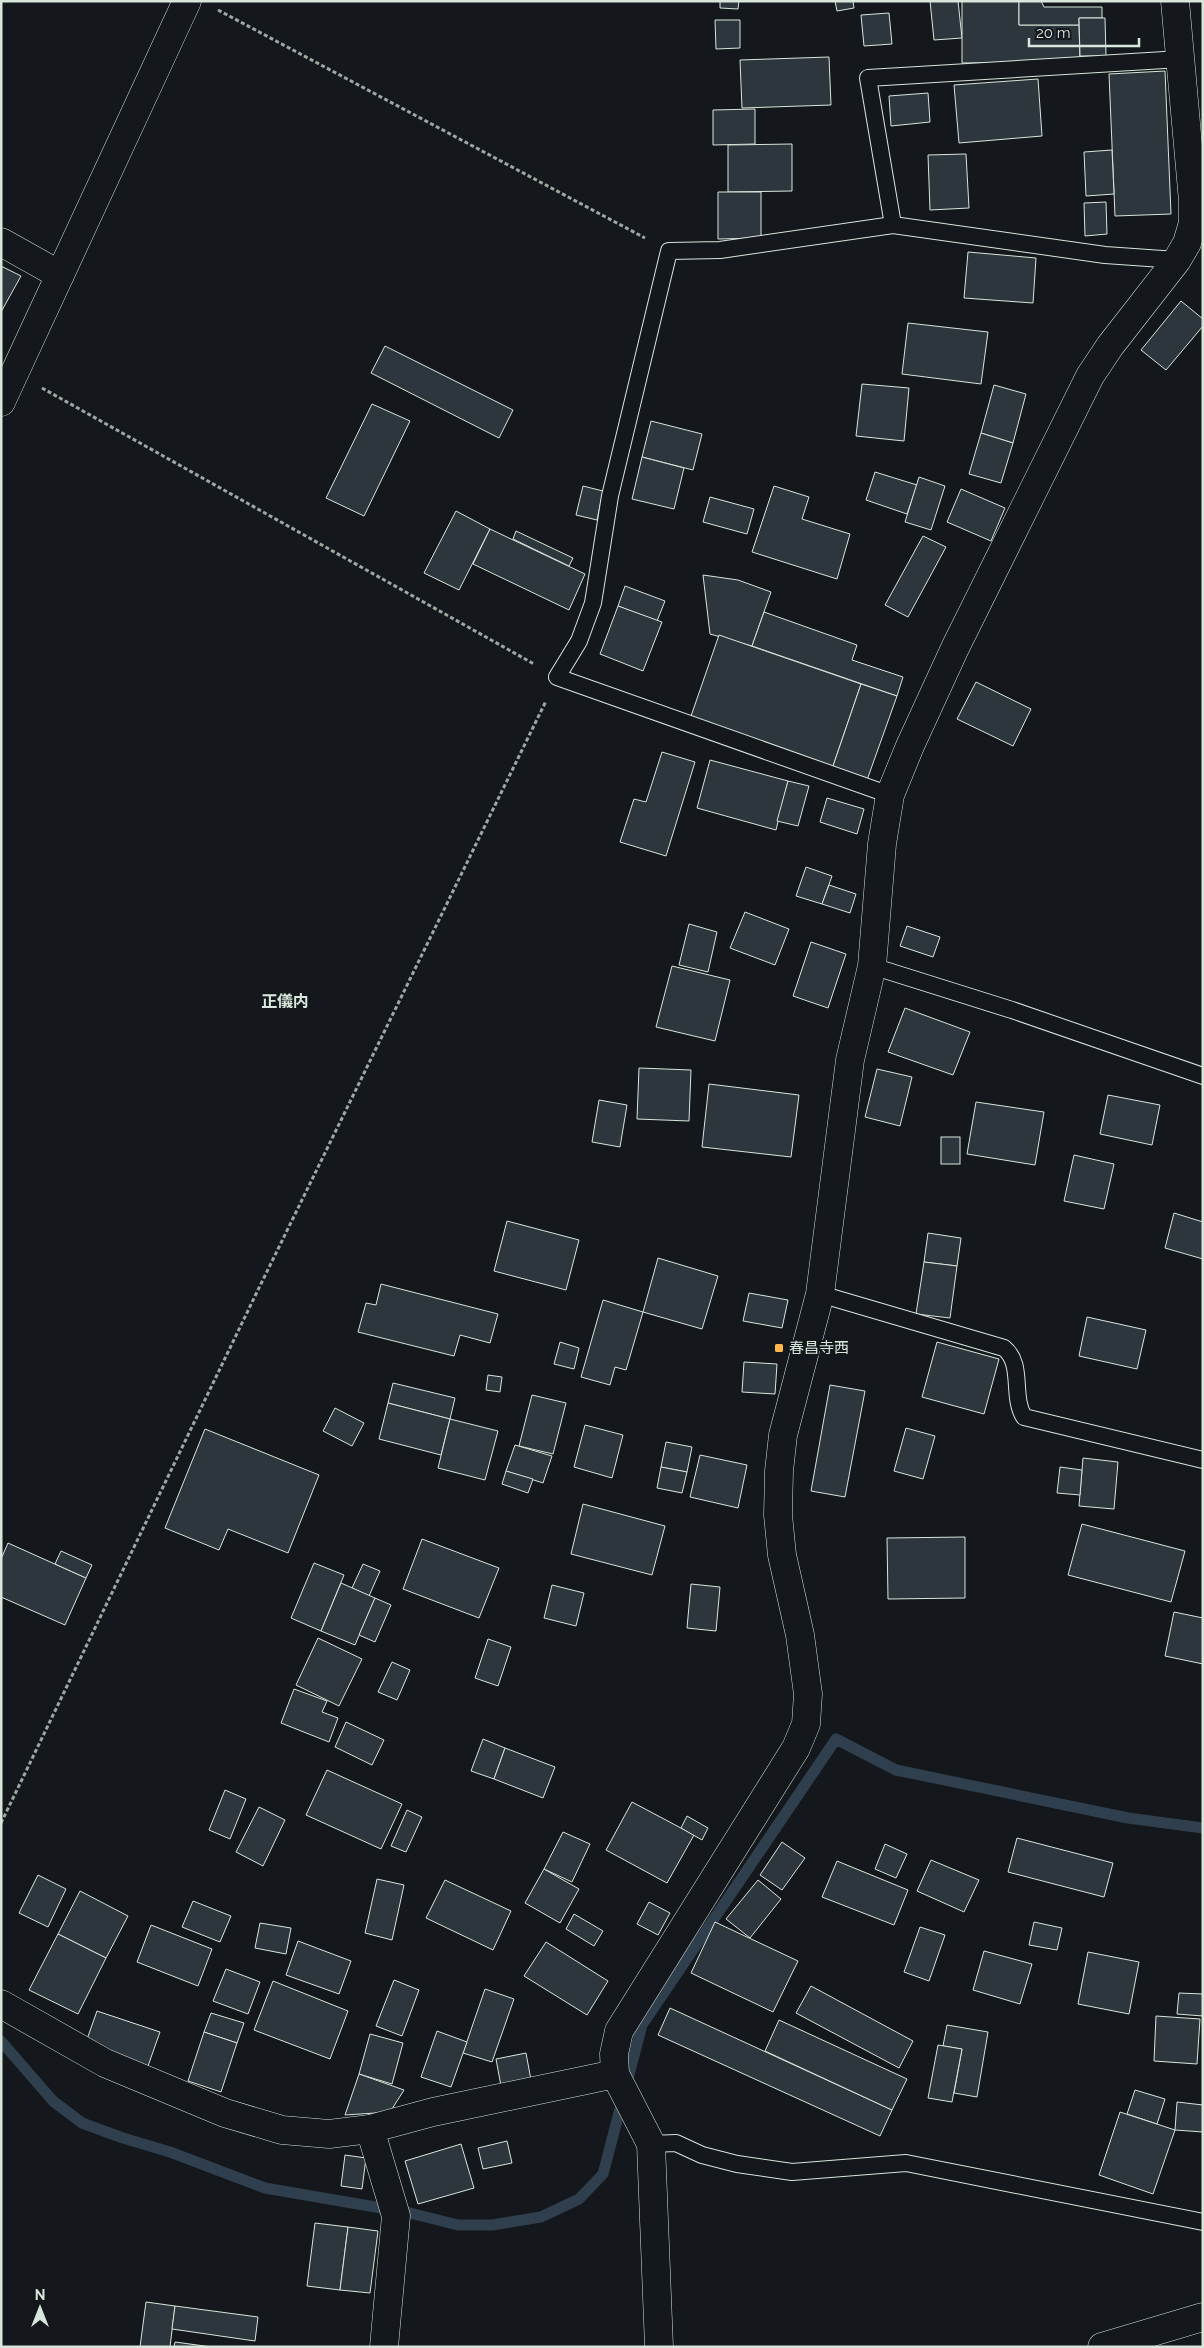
<svg xmlns="http://www.w3.org/2000/svg" width="1204" height="2348" viewBox="0 0 1204 2348" font-family="Raleway,'Noto Sans JP',sans-serif">
<style>
.lines{fill:none;stroke-linecap:round;stroke-linejoin:round}
.stream{stroke:#2f3f4d;stroke-width:11}
.building{fill:#2c363c;stroke:#d8e6dc}
.lane-casing{stroke:#d8e6dc;stroke-width:18}
.street-casing{stroke:#d8e6dc;stroke-width:29}
.primary-casing{stroke:#d8e6dc;stroke-width:29}
.path{stroke:#9da8a2;stroke-width:3;stroke-dasharray:4 2.5;stroke-linecap:butt}
.lane{stroke:#14181c;stroke-width:16}
.street{stroke:#14181c;stroke-width:28}
.primary{stroke:#14181c;stroke-width:28}
.poi-dot{fill:#ffb74d;stroke:#14181c;stroke-width:2}
.labels{text-anchor:middle;stroke-width:4;stroke-linejoin:round;paint-order:stroke}
.poi-label{font-size:15px;fill:#d8e6dc;stroke:#14181c;text-anchor:start}
.neighbourhood-label{font-size:16px;font-weight:bold;fill:#d8e6dc;stroke:#14181c}
</style>
<rect width="100%" height="100%" fill="#14181c"/>
<g class="lines">
<path class="stream" d="M1,2041l52,60 29,22 41,15 47,14 95,36 145,25 48,12h34l49,-8 38,-18 24,-25 39,-149 194,-286 60,31 232,48 75,10"/>
</g>
<g class="building">
<path d="M720,1h19l-1,8 -18,-1z"/>
<path d="M835,1h18l1,7 -17,3z"/>
<path d="M930,1h28l4,37 -28,2z"/>
<path d="M962,1h57v24h60l1,37 -118,1z"/>
<path d="M1019,1h22l3,6h58v11h-23v7h-60z"/>
<path d="M889,13l3,31 -28,2 -3,-31z"/>
<path d="M1079,18h26l1,38h-26z"/>
<path d="M715,20h25v28l-24,1z"/>
<path d="M829,57l2,48 -89,3 -2,-48z"/>
<path d="M1165,71l6,143 -56,2 -6,-142z"/>
<path d="M1038,79l4,57 -83,7 -5,-58z"/>
<path d="M928,93l2,29 -39,4 -2,-30z"/>
<path d="M755,109v35l-42,1v-35z"/>
<path d="M792,144v47l-64,1v-47z"/>
<path d="M1112,150l2,44 -28,2 -2,-44z"/>
<path d="M966,154l3,54 -39,2 -2,-55z"/>
<path d="M718,192h43v46l-43,1z"/>
<path d="M1106,202l1,32 -22,2 -1,-33z"/>
<path d="M968,252l68,6 -3,45 -69,-5z"/>
<path d="M1,266l20,10 -20,36z"/>
<path d="M1181,301l22,18v7l-37,44 -25,-20z"/>
<path d="M908,323l80,9 -7,52 -79,-10z"/>
<path d="M385,346l128,64 -14,28 -128,-65z"/>
<path d="M862,384l47,4 -5,53 -48,-5z"/>
<path d="M994,385l32,9 -13,49 -32,-10z"/>
<path d="M372,404l38,17 -46,95 -38,-18z"/>
<path d="M651,421l51,13 -9,36 -51,-13z"/>
<path d="M981,433l32,10 -12,40 -32,-9z"/>
<path d="M642,457l42,11 -10,41 -42,-10z"/>
<path d="M875,472l42,13 -10,29 -41,-14z"/>
<path d="M919,477l26,9 -14,44 -26,-8z"/>
<path d="M583,486l20,5 -6,29 -21,-5z"/>
<path d="M774,486l35,11 -7,22 48,15 -13,45 -85,-27z"/>
<path d="M961,489l44,19 -14,33 -44,-19z"/>
<path d="M710,497l44,12 -7,25 -44,-12z"/>
<path d="M456,511l34,18 -31,61 -35,-17z"/>
<path d="M490,529l95,45 -16,36 -96,-46z"/>
<path d="M516,531l57,27 -4,8 -56,-27z"/>
<path d="M923,536l23,11 -38,70 -23,-12z"/>
<path d="M703,575l35,5 33,12 -19,54 -42,-12z"/>
<path d="M625,586l40,15 -8,20 -39,-15z"/>
<path d="M618,606l44,16 -19,49 -43,-17z"/>
<path d="M764,612l93,33 -5,15 51,17 -6,19 -145,-50z"/>
<path d="M719,635l142,49 -29,85 -142,-50z"/>
<path d="M976,682l55,27 -18,37 -56,-27z"/>
<path d="M861,684l36,12 -30,84 -35,-11z"/>
<path d="M662,752l33,10 -29,94 -46,-14 14,-43 12,3z"/>
<path d="M710,760l78,21 -12,49 -79,-22z"/>
<path d="M788,781l21,5 -11,40 -21,-5z"/>
<path d="M827,798l37,11 -7,25 -37,-12z"/>
<path d="M806,867l26,9 -10,28 -26,-8z"/>
<path d="M829,885l27,9 -6,19 -28,-9z"/>
<path d="M745,912l44,17 -14,36 -45,-17z"/>
<path d="M689,924l28,8 -9,40 -29,-7z"/>
<path d="M907,926l33,11 -7,20 -33,-11z"/>
<path d="M811,942l35,12 -18,54 -35,-12z"/>
<path d="M672,966l58,14 -15,61 -59,-14z"/>
<path d="M905,1008l65,24 -17,43 -65,-23z"/>
<path d="M639,1068l52,2 -2,51 -52,-2z"/>
<path d="M877,1069l35,8 -12,49 -35,-9z"/>
<path d="M709,1084l90,11 -8,62 -89,-10z"/>
<path d="M1108,1095l52,10 -8,40 -52,-11z"/>
<path d="M599,1100l28,5 -7,42 -28,-5z"/>
<path d="M976,1102l68,10 -9,53 -68,-11z"/>
<rect x="941" y="1137" width="19" height="27"/>
<path d="M1074,1155l40,9 -10,45 -40,-8z"/>
<path d="M1174,1213l29,9v37l-38,-11z"/>
<path d="M507,1221l72,19 -13,50 -72,-19z"/>
<path d="M928,1233l33,5 -4,28 -33,-4z"/>
<path d="M658,1258l60,18 -16,53 -59,-17z"/>
<path d="M924,1262l33,4 -7,52 -34,-4z"/>
<path d="M381,1284l117,30 -8,29 -30,-8 -6,21 -96,-24 8,-29 10,2z"/>
<path d="M749,1293l39,7 -6,28 -39,-7z"/>
<path d="M603,1300l40,12 -17,58 -11,-3 -5,18 -29,-8z"/>
<path d="M1087,1317l59,13 -9,39 -58,-13z"/>
<path d="M560,1342l19,6 -5,21 -20,-5z"/>
<path d="M937,1342l62,17 -15,55 -62,-17z"/>
<path d="M744,1362l33,2 -2,30 -33,-2z"/>
<path d="M488,1375l14,2 -2,15 -14,-2z"/>
<path d="M393,1383l62,15 -5,21 -62,-16z"/>
<path d="M830,1385l35,6 -20,106 -34,-6z"/>
<path d="M532,1395l34,8 -13,51 -34,-8z"/>
<path d="M388,1403l62,16 -9,36 -62,-16z"/>
<path d="M335,1408l29,15 -12,23 -29,-15z"/>
<path d="M450,1419l48,12 -13,49 -47,-12z"/>
<path d="M585,1425l38,10 -11,43 -38,-11z"/>
<path d="M906,1428l29,8 -12,43 -29,-8z"/>
<path d="M205,1429l114,46 -31,78 -60,-24 -9,21 -54,-22z"/>
<path d="M666,1442l26,5 -5,25 -26,-5z"/>
<path d="M515,1445l37,11 -9,27 -37,-12z"/>
<path d="M700,1455l47,10 -9,43 -48,-11z"/>
<path d="M1083,1458l35,4 -4,47 -35,-3z"/>
<path d="M661,1467l26,5 -5,21 -25,-5z"/>
<path d="M1060,1467l22,3 -2,25 -23,-2z"/>
<path d="M506,1471l27,8 -5,14 -26,-9z"/>
<path d="M583,1504l82,22 -13,49 -81,-21z"/>
<path d="M1082,1524l103,27 -14,51 -103,-27z"/>
<path d="M965,1537v61l-77,1 -1,-61z"/>
<path d="M422,1539l77,29 -20,50 -76,-29z"/>
<path d="M8,1543l78,35 -21,47 -64,-28v-38z"/>
<path d="M61,1551l31,14 -6,13 -31,-14z"/>
<path d="M314,1563l30,12 -23,56 -30,-13z"/>
<path d="M363,1564l17,7 -11,25 -17,-8z"/>
<path d="M341,1583l34,15 -20,47 -34,-14z"/>
<path d="M691,1584l29,3 -4,44 -29,-3z"/>
<path d="M552,1585l32,8 -8,33 -32,-8z"/>
<path d="M375,1598l16,7 -16,37 -16,-7z"/>
<path d="M1174,1612l29,6v46l-38,-8z"/>
<path d="M318,1638l44,21 -23,47 -43,-21z"/>
<path d="M488,1639l23,8 -13,39 -23,-8z"/>
<path d="M392,1662l18,8 -13,30 -19,-8z"/>
<path d="M294,1689l33,12 -5,11 16,6 -9,24 -48,-19z"/>
<path d="M346,1722l38,18 -12,25 -37,-18z"/>
<path d="M483,1739l22,9 -11,31 -23,-8z"/>
<path d="M505,1748l50,19 -12,31 -49,-19z"/>
<path d="M327,1770l75,34 -21,45 -75,-34z"/>
<path d="M225,1790l21,9 -16,40 -21,-9z"/>
<path d="M632,1802l62,33 -27,48 -61,-33z"/>
<path d="M259,1807l26,13 -22,46 -27,-14z"/>
<path d="M407,1810l15,7 -16,35 -15,-6z"/>
<path d="M687,1816l21,12 -6,12 -21,-12z"/>
<path d="M563,1832l27,12 -18,38 -28,-13z"/>
<path d="M1017,1838l96,25 -9,34 -96,-25z"/>
<path d="M782,1842l23,16 -23,32 -22,-15z"/>
<path d="M885,1844l22,10 -11,24 -21,-9z"/>
<path d="M931,1860l48,20 -15,32 -47,-21z"/>
<path d="M837,1861l71,29 -14,35 -72,-28z"/>
<path d="M544,1869l35,20 -19,34 -35,-20z"/>
<path d="M38,1875l28,14 -18,38 -29,-14z"/>
<path d="M377,1879l27,6 -12,55 -27,-7z"/>
<path d="M445,1880l66,31 -18,39 -67,-32z"/>
<path d="M758,1880l23,19 -31,39 -24,-19z"/>
<path d="M80,1891l48,25 -22,42 -48,-24z"/>
<path d="M193,1901l38,15 -11,26 -38,-15z"/>
<path d="M649,1902l21,11 -12,22 -21,-11z"/>
<path d="M574,1914l29,17 -9,15 -28,-17z"/>
<path d="M715,1922l83,39 -25,51 -82,-39z"/>
<path d="M1034,1922l28,6 -5,22 -28,-5z"/>
<path d="M260,1923l31,5 -5,26 -31,-6z"/>
<path d="M151,1925l61,24 -14,37 -61,-24z"/>
<path d="M920,1927l25,8 -16,46 -25,-9z"/>
<path d="M58,1934l48,24 -28,56 -49,-24z"/>
<path d="M298,1941l53,20 -12,33 -53,-19z"/>
<path d="M546,1942l62,39 -21,34 -63,-39z"/>
<path d="M984,1951l48,13 -12,40 -47,-14z"/>
<path d="M1088,1952l51,10 -10,52 -51,-10z"/>
<path d="M226,1969l34,13 -12,32 -35,-13z"/>
<path d="M394,1980l25,10 -17,46 -26,-10z"/>
<path d="M273,1981l75,30 -18,48 -76,-29z"/>
<path d="M811,1986l102,55 -14,27 -103,-55z"/>
<path d="M485,1989l29,10 -22,63 -29,-9z"/>
<path d="M1179,1993l24,1v22l-26,-2z"/>
<path d="M670,2008l222,102 -12,26 -222,-101z"/>
<path d="M97,2011l63,21 -12,34 -63,-21z"/>
<path d="M211,2013l33,10 -7,20 -33,-11z"/>
<path d="M1156,2016l44,3 -3,45 -43,-3z"/>
<path d="M779,2020l128,59 -15,31 -127,-59z"/>
<path d="M947,2025l41,7 -11,65 -23,-4 8,-44 -19,-3z"/>
<path d="M437,2031l30,11 -16,45 -30,-10z"/>
<path d="M204,2032l33,11 -16,49 -33,-11z"/>
<path d="M370,2034l33,9 -11,41 -33,-10z"/>
<path d="M938,2045l24,4 -10,53 -24,-4z"/>
<path d="M526,2053l5,27 -30,6 -5,-27z"/>
<path d="M359,2074l45,16 -14,22 -45,3z"/>
<path d="M1135,2090l30,9 -8,25 -30,-10z"/>
<path d="M1177,2102l26,3v27l-28,-2z"/>
<path d="M1120,2112l55,18 -22,64 -54,-19z"/>
<path d="M507,2141l5,22 -29,6 -5,-21z"/>
<path d="M461,2144l13,44 -56,16 -13,-43z"/>
<path d="M345,2155l21,3 -4,31 -21,-3z"/>
<path d="M315,2223l33,4 -8,63 -33,-4z"/>
<path d="M348,2227l30,4 -8,62 -30,-3z"/>
<path d="M146,2302l29,4 -5,41h-30z"/>
<path d="M175,2306l83,11 -3,24 -83,-12z"/>
<path d="M175,2342l37,5h-38z"/>
</g>
<g class="lines">
<defs>
<g id="lane">
<path d="M893,225l-25,-147 313,-19"/>
<path d="M890,795l-333,-118 22,-36 14,-38 17,-107 59,-245 51,-1 173,-25 212,30 72,5"/>
<path d="M872,966l140,44 191,66"/>
<path d="M820,1294l184,54c20,16 7,48 20,69l179,43"/>
<path d="M651,2144l25,-1 26,12 35,9 55,8 114,-9 297,59"/>
</g>
<g id="street">
<path d="M1,242l59,33"/>
<path d="M1,402l186,-401"/>
<path d="M1,2004l104,59 120,50 57,17 47,4 41,-5 63,-17 182,-38"/>
<path d="M370,2129l26,87 -12,131"/>
<path d="M659,2347l-8,-203 -36,-70 -1,-20 5,-23 177,-283 10,-24 2,-30 -8,-59 -18,-80 -4,-40 1,-44 4,-36 37,-141 30,-234 22,-94 10,-122 8,-49 20,-49 45,-98 135,-272 20,-30 67,-86 10,-17 6,-20v-22l-18,-200"/>
</g>
<path id="primary" d="M1102,2347l101,-30"/>
</defs>
<use href="#lane" class="lane-casing"/>
<use href="#street" class="street-casing"/>
<use href="#primary" class="primary-casing"/>
<g class="path">
<path d="M218,10l427,228"/>
<path d="M42,388l492,276"/>
<path d="M1,1823l255,-529 290,-593"/>
</g>
<use href="#lane" class="lane"/>
<use href="#street" class="street"/>
<use href="#primary" class="primary"/>
</g>
<rect class="poi-dot" x="774" y="1343" width="10" height="10" rx="2.5"/>
<g class="labels">
<g class="poi-label">
<text x="789" y="1353">春昌寺西</text>
</g>
<g class="neighbourhood-label">
<text x="285" y="1007">正儀内</text>
</g>
</g>
<rect width="1204" height="2348" fill="none" stroke="#d8e6dc" stroke-width="5"/>
<g transform="translate(40 2308)" stroke="#14181c" stroke-width="4" paint-order="stroke">
<path d="M0-4L9 19L0 12L-9 19Z" fill="#d8e6dc"/>
<text y="-8" font-size="14" font-weight="bold" text-anchor="middle" fill="#d8e6dc">N</text>
</g>
<path d="M1029 38v8h110v-8" fill="none" stroke="#d8e6dc" stroke-width="2.5"/>
<text x="1036" y="38" font-size="15" fill="#d8e6dc" stroke="#14181c" stroke-width="4" paint-order="stroke">20 m</text>
</svg>
